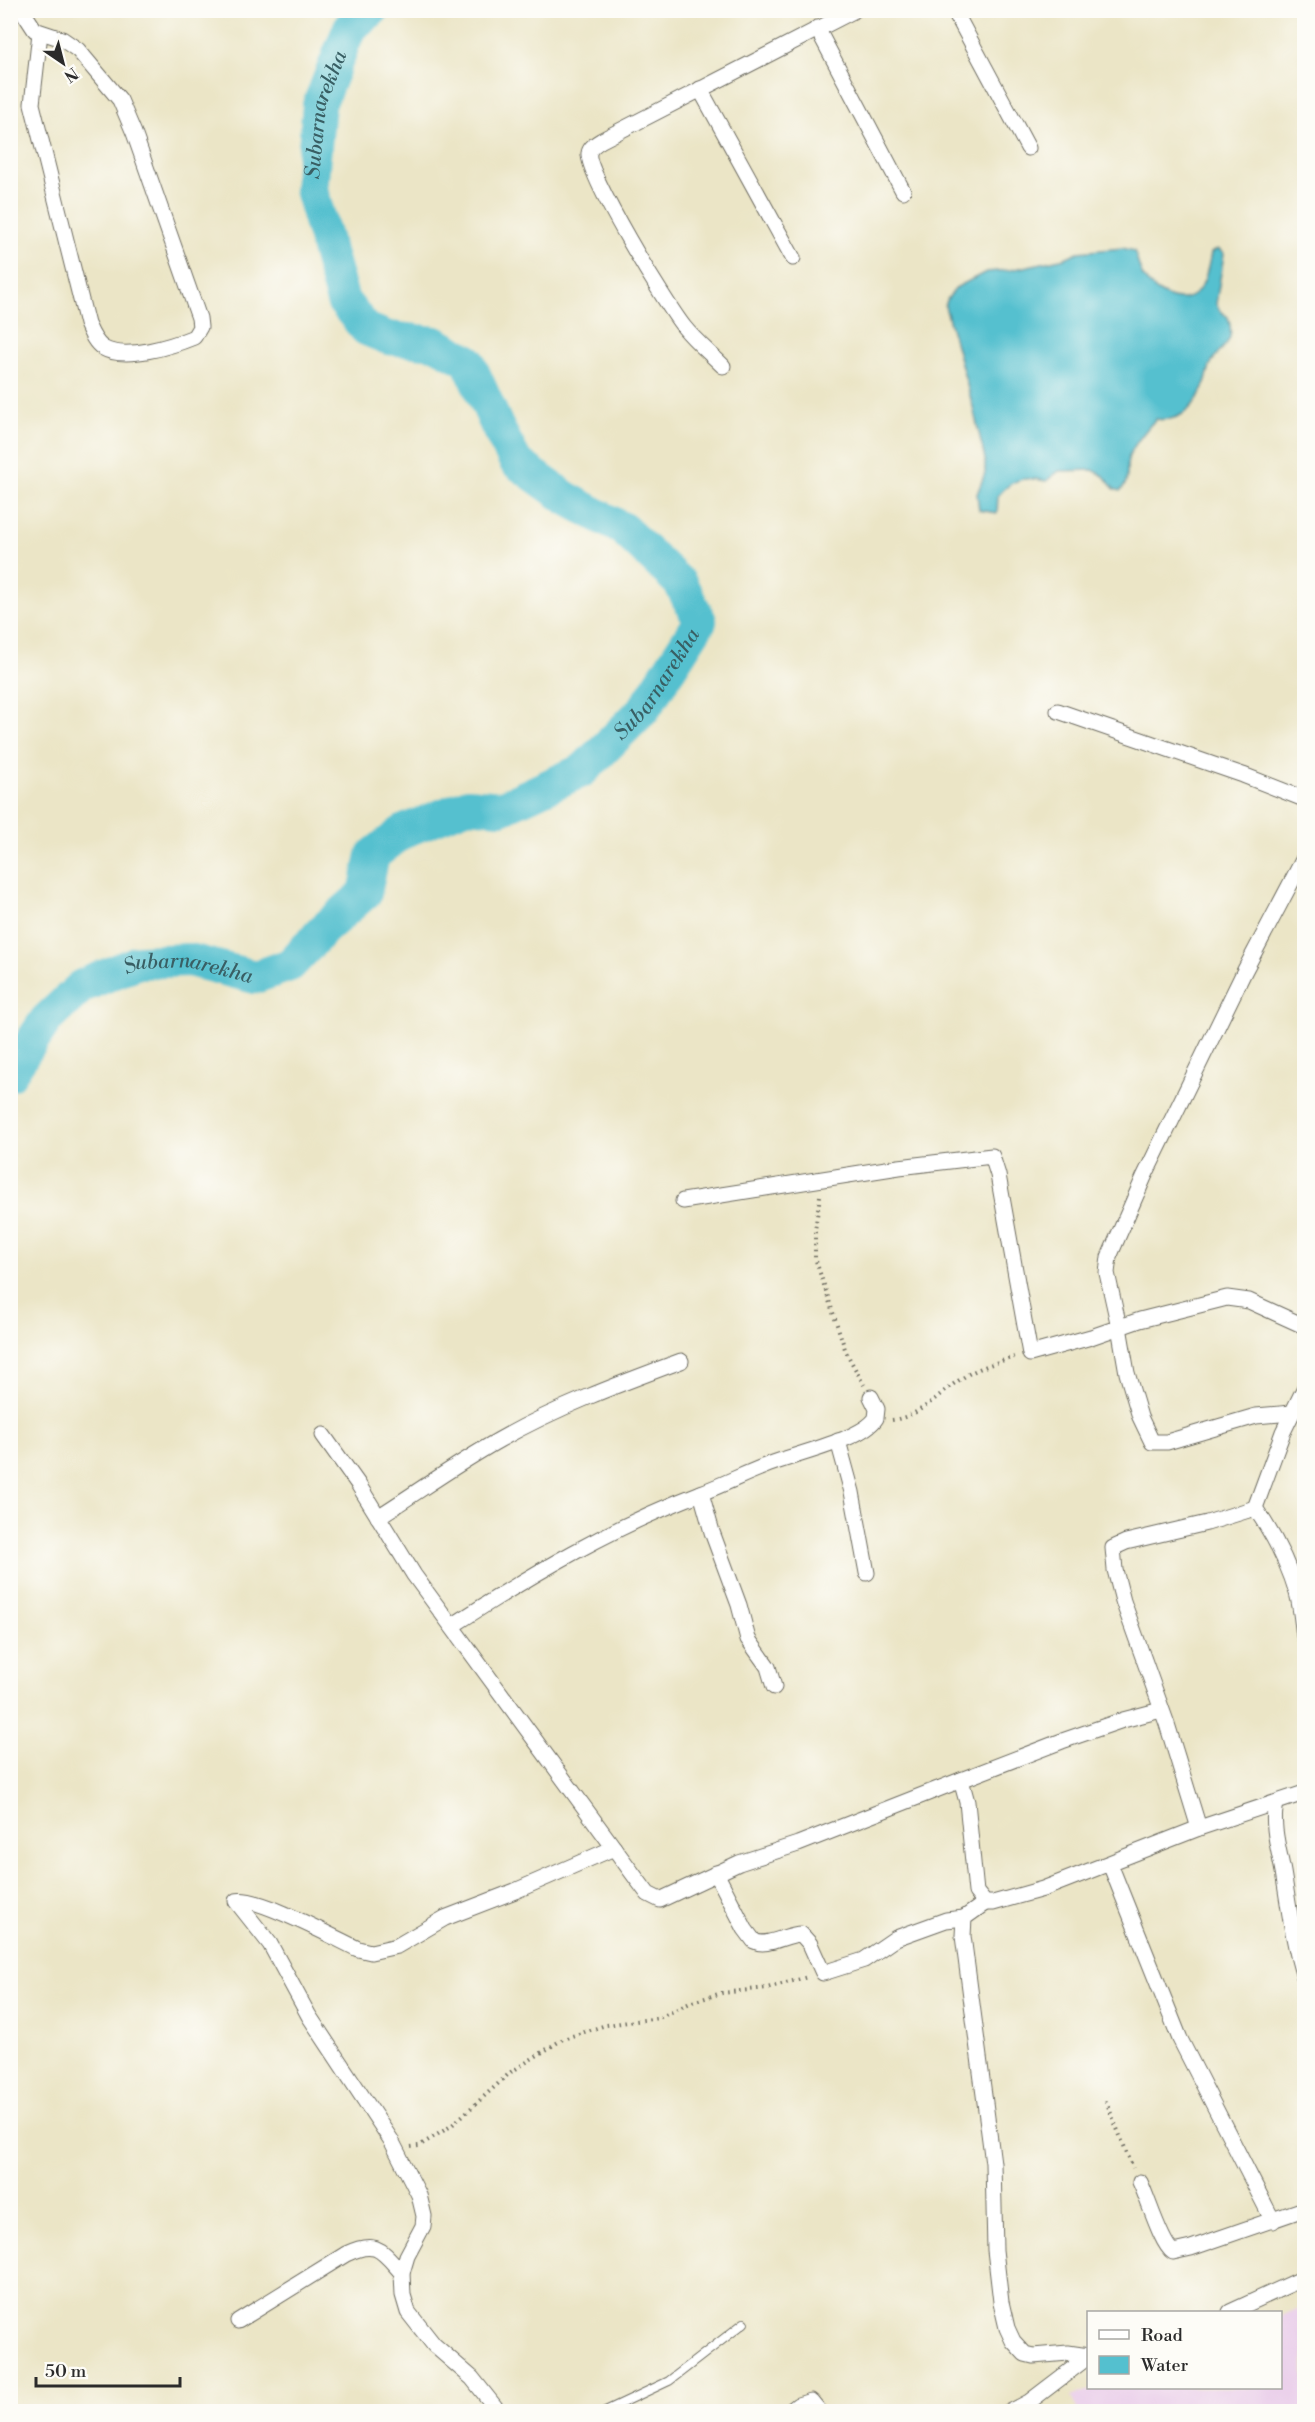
<svg xmlns="http://www.w3.org/2000/svg" width="1315" height="2422" viewBox="0 0 1315 2422" font-family="'Libre Bodoni',serif">
<style>
.built{fill:#ebd1eb}
.water{fill:#54c0cf;stroke:#40767d;stroke-width:1.5}
.lines{fill:none;stroke-linecap:round;stroke-linejoin:round}
.river{stroke:#54c0cf;stroke-width:34}
.lane-casing{stroke:#6e6c61;stroke-width:10}
.street-casing{stroke:#6e6c61;stroke-width:17}
.path{stroke:#6e6c61;stroke-width:4;stroke-dasharray:1.5 4.5;stroke-linecap:butt}
.lane{stroke:#fff;stroke-width:8}
.street{stroke:#fff;stroke-width:15}
.labels{text-anchor:middle;stroke-width:5;stroke-linejoin:round;paint-order:stroke}
.water-label{font-size:21px;font-style:italic;fill:#395f64;stroke:#fdfcf7}
</style>
<rect width="100%" height="100%" fill="#fdfcf7"/>
<filter id="ink" filterUnits="userSpaceOnUse"><feTurbulence type="fractalNoise" baseFrequency=".0167" numOctaves="2"/><feDisplacementMap in="SourceGraphic" scale="12" xChannelSelector="R" yChannelSelector="G"/><feConvolveMatrix kernelMatrix="1 2 1 2 8 2 1 2 1" color-interpolation-filters="sRGB"/></filter>
<filter id="wash" filterUnits="userSpaceOnUse"><feTurbulence type="fractalNoise" baseFrequency=".008" numOctaves="4" result="noise"/><feDisplacementMap in="SourceGraphic" scale="24" xChannelSelector="R" yChannelSelector="G"/><feGaussianBlur stdDeviation="1.35" result="paint"/><feColorMatrix in="noise" values="0 0 0 0 0 0 0 0 0 0 0 0 0 0 0 0 0 1.4 0 .05"/><feComposite in="paint" operator="in"/></filter>
<g filter="url(#wash)">
<rect width="100%" height="100%" fill="#ebe5c6"/>
<path class="built" d="M1304,2306v105h-226l-7,-14 23,-9h186l1,-72z"/>
<path class="water" d="M1123,248l11,3c4,9 5,20 10,27 14,18 43,33 58,7 5,-9 7,-22 9,-32l7,-4 6,5 -8,50 4,7 8,6c8,27 -4,25 -16,45 -3,5 -4,12 -6,18 -8,23 -23,43 -50,39 -8,8 -25,29 -28,40 -3,12 3,22 -8,32l-6,-2 -10,-13 -11,-6 -34,1 -13,10c-21,-5 -33,-3 -48,15l-1,17 -18,-3 -2,-16 8,-21v-14l-13,-56 -27,-97 3,-8 9,-11 29,-15 24,-2 55,-12 13,-6z"/>
<g class="lines">
<path class="river" id="s1" d="M10,1074l36,-54 36,-34 56,-24 51,-2 66,17 35,-12 34,-36 41,-36 8,-38 31,-24 64,-26 33,3 82,-38 61,-61 56,-88 -20,-38 -57,-54 -57,-31 -50,-36 -19,-36 -29,-65 -33,-18 -47,-5 -22,-9 -23,-28 -32,-112 8,-84 31,-78 22,-17"/>
</g>
</g>
<g filter="url(#ink)">
<g class="lines">
<defs>
<path id="lane" d="M603,2412l66,-31 75,-58"/>
<g id="street">
<path d="M22,10l13,20 27,9 16,11 42,50 14,33 65,185 1,9 -6,10c-22,9 -69,24 -91,11 -8,-5 -12,-15 -16,-24l-55,-220 8,-71"/>
<path d="M954,10l74,138"/>
<path d="M817,28l86,163"/>
<path d="M700,89l93,169"/>
<path d="M723,366c-13,-13 -28,-25 -39,-39 -17,-21 -99,-155 -95,-174 1,-6 8,-10 13,-13l253,-130"/>
<path d="M1058,711l185,64 61,24"/>
<path d="M683,1201l216,-34 93,-11 6,19 32,179 61,-17 49,-17 87,-22 22,3 55,25"/>
<path d="M1292,1413l-36,3 -89,26h-15l-12,-25 -13,-44 -8,-46 -12,-54 2,-16 35,-80 101,-207 59,-112"/>
<path d="M323,1435l35,49 56,91 222,303 12,16 12,6 79,-37 59,-19 163,-64 6,22 9,90 9,11h8l50,-14 156,-61 105,-35"/>
<path d="M838,1441l14,51 15,81"/>
<path d="M701,1493l11,39 27,73 9,34 20,28 6,20"/>
<path d="M1255,1508c18,26 33,54 42,85 4,14 5,29 7,43"/>
<path d="M1255,1508l28,-76 21,-43"/>
<path d="M378,1517c41,-26 80,-54 121,-77 58,-33 120,-56 182,-79"/>
<path d="M452,1626c80,-52 160,-99 249,-133 24,-9 47,-21 72,-30 24,-9 90,-24 103,-45l1,-9 -6,-12"/>
<path d="M961,1780l101,-39 61,-21 38,-10"/>
<path d="M1276,1803c-5,22 3,47 7,69 6,35 10,71 21,105"/>
<path d="M1199,1828l-32,-104 -44,-123 -8,-31 -2,-22 13,-6 81,-19 48,-15"/>
<path d="M1110,1864l70,175 93,182"/>
<path d="M716,1873l29,56 9,12c13,7 32,-7 47,-7l9,10 13,29 41,-13 32,-22 50,-18 18,-2"/>
<path d="M985,1903l-21,15 -1,18 30,227 2,87 6,52 6,26 6,13 12,13 8,2 35,-3 20,3"/>
<path d="M1140,2182c8,16 21,62 33,70l18,-4 113,-39"/>
<path d="M1230,2312l74,-34"/>
<path d="M238,2321l108,-67c31,-15 36,-3 56,19"/>
<path d="M499,2412l-27,-34 -38,-33 -26,-33 -5,-17 -1,-22 5,-17 16,-30 1,-10 -5,-21 -28,-55 -82,-124 -39,-72 -34,-43c20,-6 99,37 122,48l13,3 26,-6 48,-28 70,-27 99,-43"/>
<path d="M789,2412l9,-7 13,-4 9,11"/>
<path d="M1010,2412l19,-10 59,-45"/>
</g>
</defs>
<use href="#lane" class="lane-casing"/>
<use href="#street" class="street-casing"/>
<g class="path">
<path d="M820,1196l-5,34v28l31,94 18,33"/>
<path d="M892,1420c30,-4 45,-26 69,-41 15,-11 35,-16 53,-22"/>
<path d="M1106,2101l27,67"/>
<path d="M411,2147l8,-1 32,-20 60,-54 52,-33 43,-14 53,-7 33,-16 30,-9 45,-5 41,-11"/>
</g>
<use href="#lane" class="lane"/>
<use href="#street" class="street"/>
</g>
</g>
<g class="labels">
<g class="water-label">
<text dy="7" stroke="none"><textPath href="#s1" startOffset="1594">Subarnarekha</textPath></text>
<text dy="7" stroke="none"><textPath href="#s1" startOffset="820">Subarnarekha</textPath></text>
<text dy="7" stroke="none"><textPath href="#s1" startOffset="226">Subarnarekha</textPath></text>
</g>
</g>
<rect width="1315" height="2422" fill="none" stroke="#fdfcf7" stroke-width="36"/>
<rect x="1087" y="2311" width="195" height="78" fill="#fdfcf7" stroke="#a9a8a5" stroke-width="1.5"/>
<rect x="1099" y="2330" width="30" height="9" fill="#ffffff" stroke="#a9a8a5" stroke-width="1.5"/>
<text x="1141" y="2341" font-size="18" fill="#2b2b2b">Road</text>
<rect x="1099" y="2356" width="30" height="18" fill="#54c0cf" stroke="#a9a8a5" stroke-width="1.5"/>
<text x="1141" y="2371" font-size="18" fill="#2b2b2b">Water</text>
<g transform="translate(63 63) rotate(145)" stroke="#fdfcf7" stroke-width="4.5" paint-order="stroke">
<path d="M0-4.5L10 22L0 15L-10 22Z" fill="#2b2b2b"/>
<text y="-9" font-size="16" font-weight="bold" text-anchor="middle" fill="#2b2b2b">N</text>
</g>
<path d="M36 2377v9h144v-9" fill="none" stroke="#2b2b2b" stroke-width="3"/>
<text x="45" y="2377" font-size="18" fill="#2b2b2b" stroke="#fdfcf7" stroke-width="4.5" paint-order="stroke">50 m</text>
</svg>
